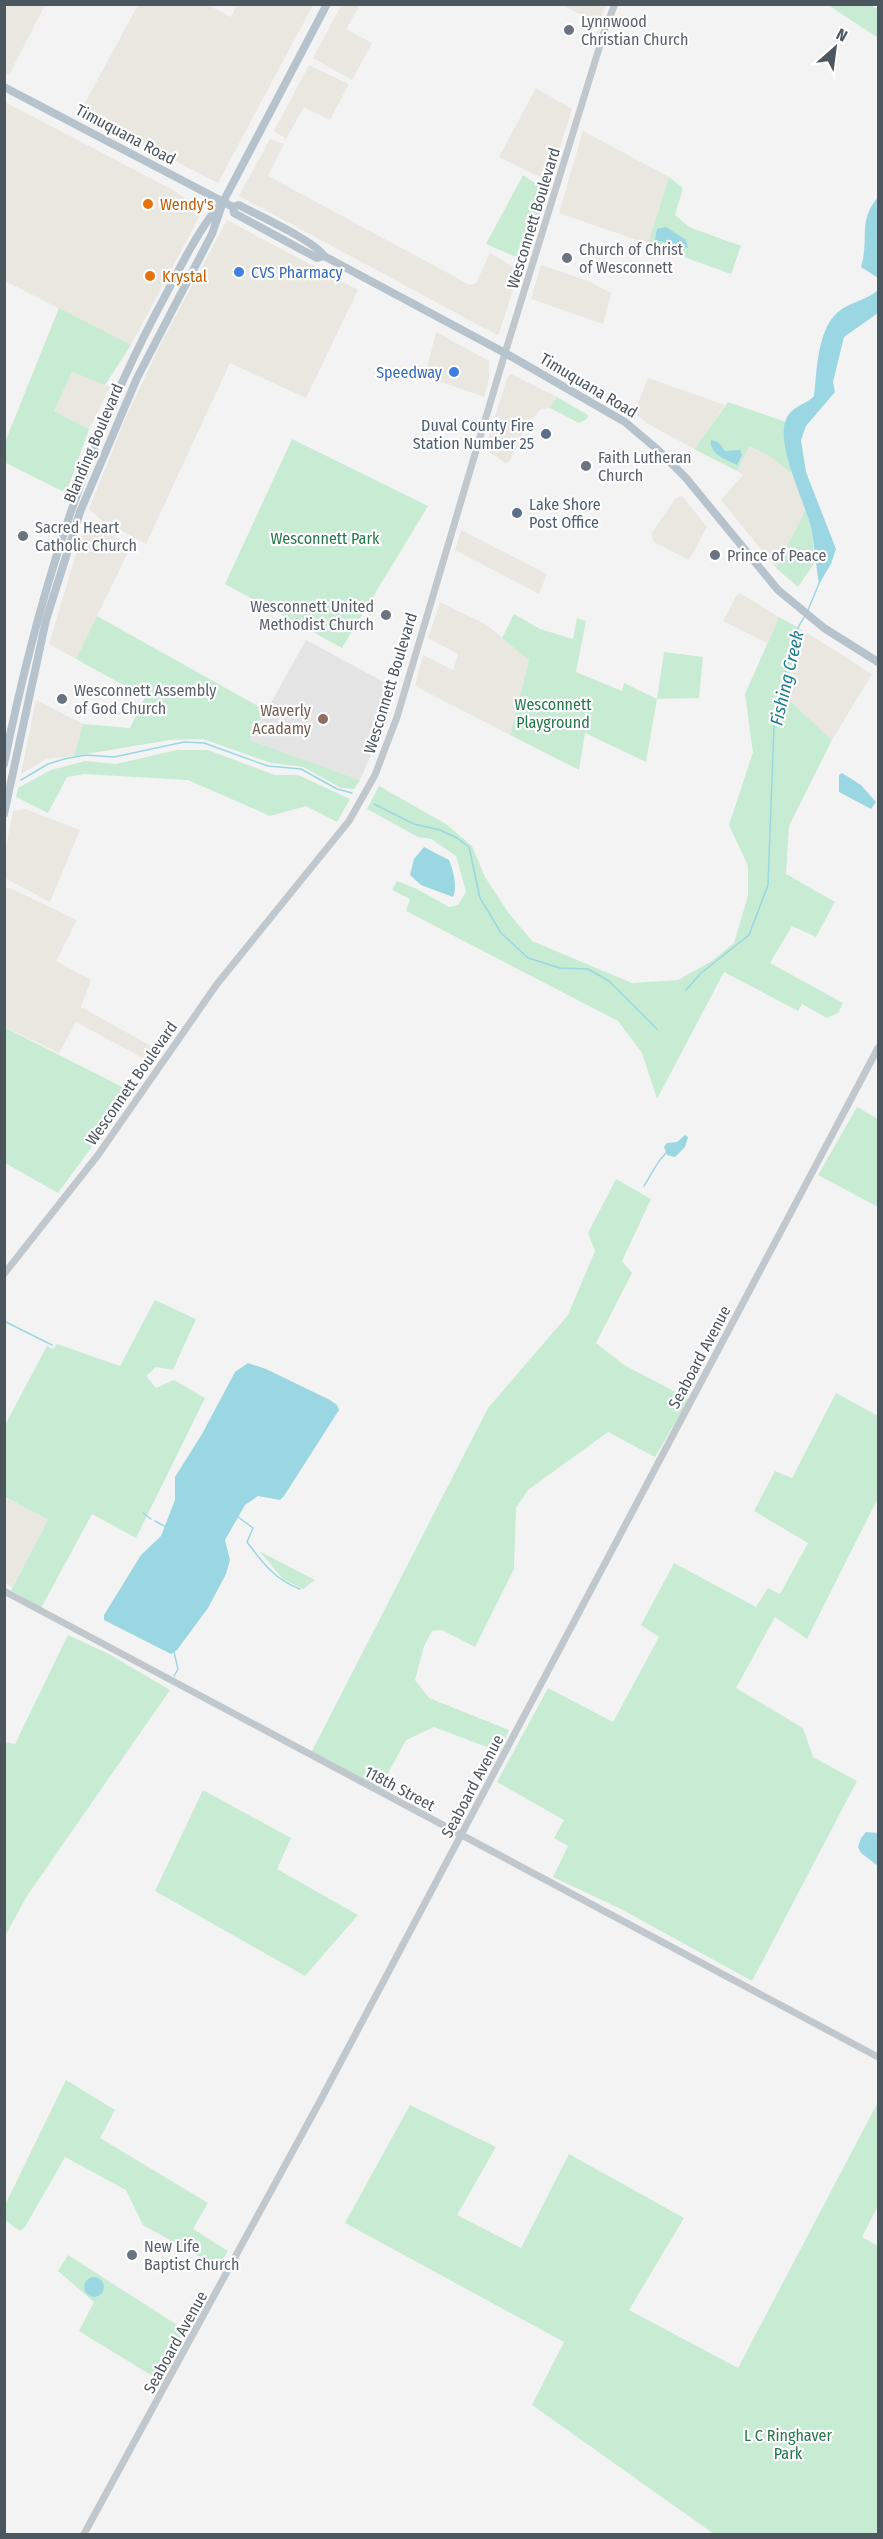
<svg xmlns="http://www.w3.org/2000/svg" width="883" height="2539" viewBox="0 0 883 2539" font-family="'Fira Sans Condensed',sans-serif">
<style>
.commercial{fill:#eae7e1}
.education{fill:#e5e4e4}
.green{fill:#c8ebd4}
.water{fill:#9ad7e3}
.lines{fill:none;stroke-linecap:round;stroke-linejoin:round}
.stream{stroke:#9ad7e3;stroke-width:1.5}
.minor{stroke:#c0c7cd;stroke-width:7}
.major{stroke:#b6c3cd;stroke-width:8}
.worship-dot{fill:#6b7280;stroke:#fff;stroke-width:2}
.food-dot{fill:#e8710a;stroke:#fff;stroke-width:2}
.shop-dot{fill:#3f7fe0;stroke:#fff;stroke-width:2}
.service-dot{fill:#5c6f8a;stroke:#fff;stroke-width:2}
.education-dot{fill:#8d6e63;stroke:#fff;stroke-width:2}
.labels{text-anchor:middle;stroke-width:4.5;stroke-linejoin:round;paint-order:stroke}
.worship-label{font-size:16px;fill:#5b616d;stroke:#fff;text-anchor:start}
.street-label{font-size:16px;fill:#4c565e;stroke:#fff}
.food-label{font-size:16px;fill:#c56008;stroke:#fff;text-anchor:start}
.shop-label{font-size:16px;fill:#366cbe;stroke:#fff;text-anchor:start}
.service-label{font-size:16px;fill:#4e5e75;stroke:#fff;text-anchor:end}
.park-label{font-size:16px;fill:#24794a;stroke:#fff}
.education-label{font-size:16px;fill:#785e54;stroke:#fff;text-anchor:end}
.water-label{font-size:18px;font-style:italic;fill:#1d7e91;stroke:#fff}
</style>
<rect width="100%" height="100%" fill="#f4f3f3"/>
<g class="commercial">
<path d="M342,4l18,1 -14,24 26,14 -20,37 -39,-22z"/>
<path d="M4,5h41l-36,70 -4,-2z"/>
<path d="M138,5h70l23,12 6,-12h76l-95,178 -138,-71z"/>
<path d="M561,5l45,-1v1l-6,15 -5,1z"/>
<path d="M309,65l40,19 -19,36 -26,-13 -18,32 -12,-8z"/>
<path d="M536,88l36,21 -22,70 -4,1 -47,-23z"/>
<path d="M5,102l168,88 30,20 -72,135 -126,-64z"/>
<path d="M583,131l86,46 -21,67 -89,-31z"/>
<path d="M270,139l14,5 -16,32 202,109 6,-2 14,-30 29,17 -20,64 -2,1 -258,-139z"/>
<path d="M227,220l131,70 -52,108 -76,-35 -84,181 -46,-25 -11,-10 36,-90 34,-72z"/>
<path d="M541,265l47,16 23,12 -8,31 -72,-25z"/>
<path d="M436,332l53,29v18l-5,18 -59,-21z"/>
<path d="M72,372l38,15 -21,42 -35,-18z"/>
<path d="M511,374l46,23 -7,11 -9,1 -13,15 -19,38 -4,1 -20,-14 22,-71z"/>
<path d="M648,378l77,27 -31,44 -44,-24 -16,-12z"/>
<path d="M748,446l23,11 21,17 14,35 -30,59 -55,-68 22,-25 -6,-4z"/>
<path d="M682,496l25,31 -18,33 -35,-18 -3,-8 24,-35z"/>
<path d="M85,524l12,2 34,20 -55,113 -27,-15z"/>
<path d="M461,530l86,44 -8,20 -84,-44z"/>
<path d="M740,593l39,24 -12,26 -44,-22 13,-25z"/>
<path d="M440,602l47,23 42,35 -19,75 -95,-49 8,-31 30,15 5,-16 -30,-16z"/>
<path d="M801,629l71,45 -40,66 -46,-43 11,-62z"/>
<path d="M36,700l47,24 -9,32 -28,3 -25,15z"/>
<path d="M25,809l55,21 -30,72 -45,-24v-26l8,-41z"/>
<path d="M4,888h6l67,32 -21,41 35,19 -10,27 79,44 -10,11 -74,-40 -17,31 -54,-26z"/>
<path d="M4,1497l44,23 -36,67 -7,-4z"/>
</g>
<path class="education" d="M306,640l87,47 -10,41 -23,52 -110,-40z"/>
<g class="green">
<path d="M828,5h42l8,4v29z"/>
<path d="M523,175l24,16 -21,68 -3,1 -37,-16z"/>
<path d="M669,177l14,11 -8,27 14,12 52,19 -10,28 -83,-30z"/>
<path d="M59,308l72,37 -26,40 -33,-13 -18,39 35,18 -21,59 -6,3 -58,-29 1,-20z"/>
<path d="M557,397l31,18 -1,4 -8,4 -29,-15z"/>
<path d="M728,402l58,20 -1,23 7,29 -21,-17 -22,-11 -12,25 -43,-22z"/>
<path d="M292,439l136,67 -86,142 -117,-64z"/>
<path d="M806,509l6,25 3,28 -17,25 -22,-19z"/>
<path d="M514,614l26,15 33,10 4,-21 9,3 -10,51 46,19 2,-8 33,16 7,-47 39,5 -4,41 -42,1 -11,63 -61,-29 -6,37 -69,-35 19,-75 -27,-22z"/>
<path d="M97,616l168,94 -15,30 110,40 -6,9 -13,-1 -38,-21 -32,-4 -68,-24 -33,1 -96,16 9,-32 47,4 15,-31 -69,-38z"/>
<path d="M779,617l22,12 -4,6 -11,62 46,43 -43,86 -3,48 49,28 -19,35 -24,-11 -22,37 73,40 -5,10 -11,5 -25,-14 -4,7 -74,-39 -67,127 -15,-46 -24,-32 -212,-110 4,-12 -18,-9 5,-9 20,8 32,18 9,-2 8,-13 -10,-36 -25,-17 -13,-2 -51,-28 12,-23 67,38 26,22 13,31 23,35 24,29 100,42 46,-3 34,-19 22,-18 14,-47v-30l-19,-41 24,-73 -8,-58z"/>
<path d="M177,750h31l67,25h23l52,24 -13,23 -31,-16 -36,10 -82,-36 -104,-6 -17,3 -19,36 -32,-16 2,-9 33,-18 34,-9 31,3z"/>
<path d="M4,1027l128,65 -74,101 -53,-30z"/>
<path d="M857,1107l21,12v88l-60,-32z"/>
<path d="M616,1179l35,20 -29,62 10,12 -36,70 28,22 65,34 -34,58 -47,-25 -80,58 -12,18 -2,61 -39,78 -33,-17 -10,1 -8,15 -9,34 14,18 80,32 -9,22 -66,-25 -28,13 -26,48 -69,-35 177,-345 80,-93 27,-64 -7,-18z"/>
<path d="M155,1300l41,19 -23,51 -17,-3 -10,9 10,12 18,-8 31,18 -69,140 -44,-24 -51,94 -30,-18 37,-70 -43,-23v-72l42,-79 6,3 4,-5 63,22z"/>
<path d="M836,1393l42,23v82l-71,141 -32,-22 -39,71 67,40 10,29 44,24 -105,200 -131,-72 -68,-32 15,-31 -14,-8 10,-18 -67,-38 51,-94 65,34 46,-85 -18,-12 33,-62 82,44 12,-19 12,6 28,-51 -54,-32 21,-40 17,7z"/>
<path d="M259,1551l56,29 -12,9 -19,-9z"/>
<path d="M68,1635l41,19 61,36 -143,206 -22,40v-194l10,2z"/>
<path d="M203,1790l88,48 -14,31 81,46 -53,61 -150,-85z"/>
<path d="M66,2080l49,30 -15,28 108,65 -15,26 35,22 -10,16 -75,-42 -17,-35 -61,-33 -40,70 -5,4 -15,-11v-15z"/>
<path d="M878,2102v104l-16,31 16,9v288h-164l-182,-129 32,-63 -219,-119 65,-118 86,42 -39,68 64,33 48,-94 115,64 -55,92 109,58z"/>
<path d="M68,2255l117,75 -26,50 -80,-49 15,-29 -36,-31z"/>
</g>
<g class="water">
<path d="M878,197v81l-17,-11c9,-30 -4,-45 17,-70z"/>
<path d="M666,227l20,13 2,8 -33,-8 2,-11z"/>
<path d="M878,290v23l-34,24 -11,45 2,10 -29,34 -5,14 5,32 30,77 -5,15 -12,20c-3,-17 -4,-34 -7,-51 -4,-28 -42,-94 -23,-119 7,-9 19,-11 25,-18 3,-25 3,-66 24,-84 12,-10 29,-12 40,-22z"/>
<path d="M711,440l7,2 7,9 15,-1 2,5 -5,10c-12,-6 -28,-11 -26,-25z"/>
<path d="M842,773l19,12 15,17 -5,7 -32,-17v-17z"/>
<path d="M424,847l25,13c4,10 9,27 4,37l-32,-12 -11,-10 4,-16z"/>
<path d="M685,1135l3,2 -3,10 -10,10 -8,-2 -3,-8 3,-4 10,-1z"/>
<path d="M248,1363l18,6 64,31 7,5 2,5 -55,86 -4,4 -22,-4 -13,9 -20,35 5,20 -4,14 -18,34 -31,42 -6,4 -67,-34v-5l37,-60 20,-19 14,-36v-23l27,-43 33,-62z"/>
<path d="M866,1832l12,1v33l-17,-13 -3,-6 3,-9z"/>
<circle cx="94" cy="2287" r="10"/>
</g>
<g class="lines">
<g class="stream">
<path d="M808,610l12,-29"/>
<path d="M21,780l27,-16 16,-5 22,-4 28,2 70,-15 20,1 64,23 33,3 36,20 15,4"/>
<path d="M374,804l40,20 26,6 17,8 12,9 11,51 21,35 27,25 32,10 28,1 21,12 48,48"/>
<path d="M686,990l15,-17 48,-38 19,-50 6,-159 21,-93 9,-16"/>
<path d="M644,1186c8,-12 11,-22 22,-33"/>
<path d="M4,1321l48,24"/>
<path d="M143,1513l8,6"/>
<path d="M238,1517l15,11 -6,14c15,20 28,38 53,47"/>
<path d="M155,1521l11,6"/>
<path d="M174,1652l4,17 -4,7"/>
</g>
<g class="minor">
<path d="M4,1274l94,-119 119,-171 132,-163 26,-46 22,-58 108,-364 100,-324 10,-25"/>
<path d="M4,1591l874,466"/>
<path d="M84,2534l235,-431 559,-1055"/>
</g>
<g class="major">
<path d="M4,87l229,120 1,6 83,45 7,-2"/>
<path d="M233,207l6,-2c18,10 76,36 85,51l181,97 120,69 33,28 28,28 92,112 46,38 54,34"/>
<path d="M4,764c32,-158 77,-308 152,-451 20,-36 36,-74 62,-106"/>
<path d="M4,814l42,-194 34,-108 57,-134 75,-144 11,-32 104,-198"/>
</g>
</g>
<g class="worship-dot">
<circle cx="569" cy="30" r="6"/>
<circle cx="567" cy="258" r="6"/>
<circle cx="586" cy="466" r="6"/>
<circle cx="23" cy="536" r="6"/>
<circle cx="715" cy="555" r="6"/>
<circle cx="386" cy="615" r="6"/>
<circle cx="62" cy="699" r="6"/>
<circle cx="132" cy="2255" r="6"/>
</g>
<g class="food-dot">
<circle cx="148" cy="204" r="6"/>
<circle cx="150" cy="276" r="6"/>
</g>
<g class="shop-dot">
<circle cx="239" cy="272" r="6"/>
<circle cx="454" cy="372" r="6"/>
</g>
<g class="service-dot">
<circle cx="546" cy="434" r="6"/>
<circle cx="517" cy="513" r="6"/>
</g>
<circle class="education-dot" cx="323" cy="719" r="6"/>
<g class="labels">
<g class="worship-label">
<text x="581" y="27">Lynnwood<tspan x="581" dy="18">Christian Church</tspan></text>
<text x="579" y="255">Church of Christ<tspan x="579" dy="18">of Wesconnett</tspan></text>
<text x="598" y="463">Faith Lutheran<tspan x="598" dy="18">Church</tspan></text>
<text x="35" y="533">Sacred Heart<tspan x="35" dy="18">Catholic Church</tspan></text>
<text x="727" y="561">Prince of Peace</text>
<text x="374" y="612" text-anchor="end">Wesconnett United<tspan x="374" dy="18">Methodist Church</tspan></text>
<text x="74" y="696">Wesconnett Assembly<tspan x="74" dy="18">of God Church</tspan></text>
<text x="144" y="2252">New Life<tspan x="144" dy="18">Baptist Church</tspan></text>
</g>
<g class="street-label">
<text transform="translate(126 134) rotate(28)" y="6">Timuquana Road</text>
<text transform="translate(533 218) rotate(-73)" y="6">Wesconnett Boulevard</text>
<text transform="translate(589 385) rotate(31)" y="6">Timuquana Road</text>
<text transform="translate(93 443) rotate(-67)" y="6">Blanding Boulevard</text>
<text transform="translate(390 683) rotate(-73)" y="6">Wesconnett Boulevard</text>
<text transform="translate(131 1083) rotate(-55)" y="6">Wesconnett Boulevard</text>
<text transform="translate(699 1357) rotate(-62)" y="6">Seaboard Avenue</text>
<text transform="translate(472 1786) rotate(-62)" y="6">Seaboard Avenue</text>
<text transform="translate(400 1788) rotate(28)" y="6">118th Street</text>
<text transform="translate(175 2342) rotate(-61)" y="6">Seaboard Avenue</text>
</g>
<g class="food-label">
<text x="160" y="210">Wendy's</text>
<text x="162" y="282">Krystal</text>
</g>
<g class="shop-label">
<text x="251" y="278">CVS Pharmacy</text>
<text x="442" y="378" text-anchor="end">Speedway</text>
</g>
<g class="service-label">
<text x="534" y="431">Duval County Fire<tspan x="534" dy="18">Station Number 25</tspan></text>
<text x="529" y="510" text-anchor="start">Lake Shore<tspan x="529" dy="18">Post Office</tspan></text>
</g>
<g class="park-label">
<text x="325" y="544">Wesconnett Park</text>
<text x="553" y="710">Wesconnett<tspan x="553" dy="18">Playground</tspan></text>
<text x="788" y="2441">L C Ringhaver<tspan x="788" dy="18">Park</tspan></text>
</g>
<g class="education-label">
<text x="311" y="716">Waverly<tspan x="311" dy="18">Acadamy</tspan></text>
</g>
<g class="water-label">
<text transform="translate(787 678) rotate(-77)" y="6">Fishing Creek</text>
</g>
</g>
<rect width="883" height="2539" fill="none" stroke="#4c565e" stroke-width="12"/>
<g transform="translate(835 48) rotate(28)" stroke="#ffffff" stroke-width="4.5" paint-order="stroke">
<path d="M0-4.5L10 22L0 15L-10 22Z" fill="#4c565e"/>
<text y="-9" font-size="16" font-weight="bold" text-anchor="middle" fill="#4c565e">N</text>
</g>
</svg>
